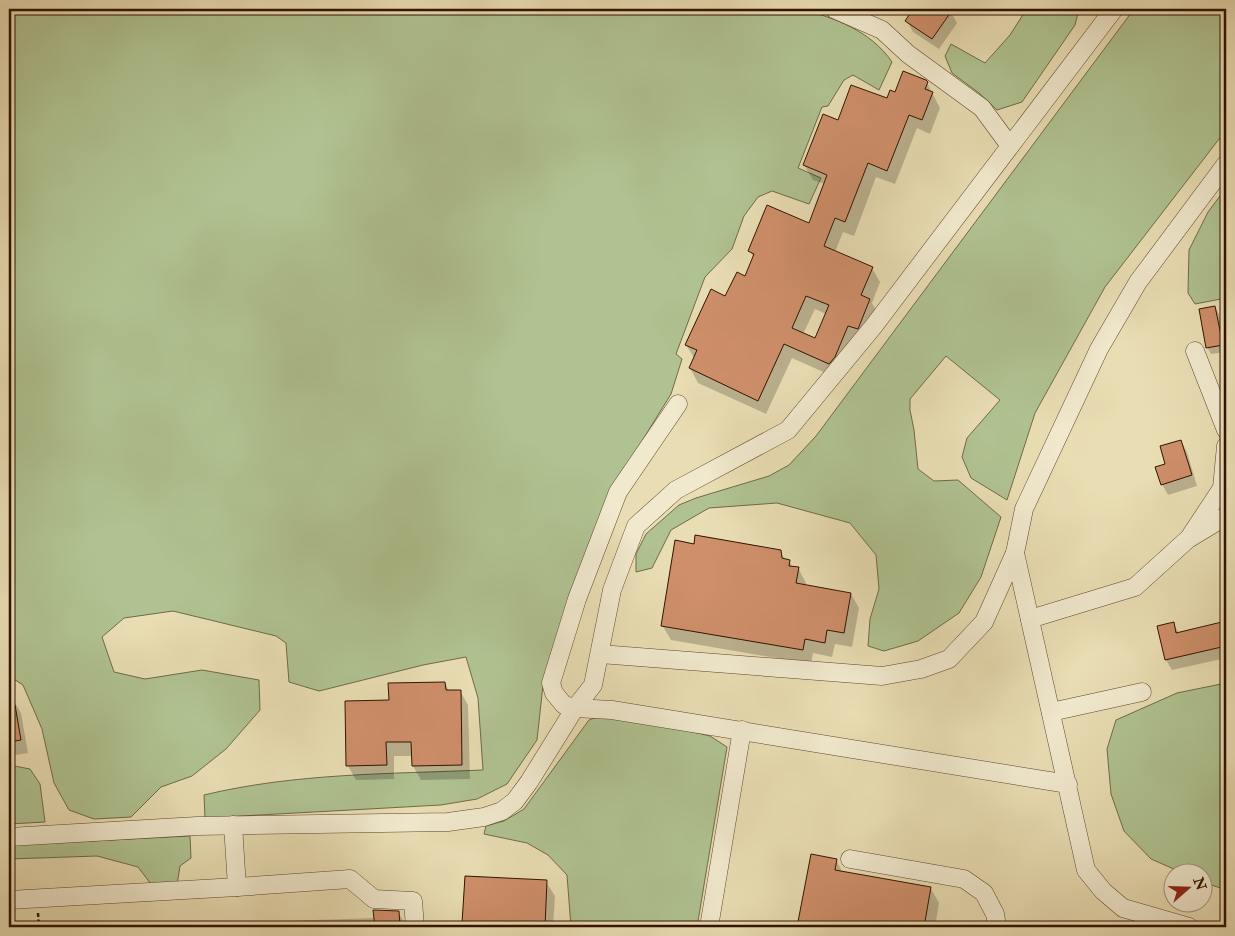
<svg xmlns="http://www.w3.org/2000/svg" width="1235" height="936" viewBox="0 0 1235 936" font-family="'IM FELL Double Pica',serif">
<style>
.green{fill:#b0c291;stroke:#706a48}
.shadow{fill:#0003;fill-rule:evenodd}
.building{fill:#ce8f6a;stroke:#301200;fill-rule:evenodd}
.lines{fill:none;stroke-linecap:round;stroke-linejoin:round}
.minor-casing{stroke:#5e452d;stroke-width:19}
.path{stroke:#301200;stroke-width:2.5;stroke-dasharray:4 2.5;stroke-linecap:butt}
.minor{stroke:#f1e9ce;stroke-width:18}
</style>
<rect width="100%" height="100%" fill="#e9ddb3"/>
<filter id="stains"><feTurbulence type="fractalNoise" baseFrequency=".004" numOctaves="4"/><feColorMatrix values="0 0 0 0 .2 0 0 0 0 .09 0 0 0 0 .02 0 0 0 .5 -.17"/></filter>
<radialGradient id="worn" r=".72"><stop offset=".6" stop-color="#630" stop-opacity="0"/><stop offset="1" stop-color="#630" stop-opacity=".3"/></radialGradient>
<g class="green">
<path d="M9,9h792c34,9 70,22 91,53l-13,28 -26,-15 -9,5 -16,26 -6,1 -24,61 23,10 -12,26 -37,-13 -14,6 -14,19 -12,33 -27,28 -29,77 6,5 -11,35 -55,89 -72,193 -7,64 -30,44 -30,15 -36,6 -236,13 -1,-23c91,-22 186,-21 279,-25l-5,-72 -12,-41 -43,8 -104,26 -30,-9 -3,-39 -10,-7 -103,-25 -49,7 -22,19 12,35 31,7 57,-9 57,10 1,30 -34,39 -34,27 -31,11 -30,30 -37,2 -25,-9 -15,-27 -12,-54 -19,-44 -14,-9z"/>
<path d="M1023,9h56l-4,16 -53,77 -25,8 -18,-17 -27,-20 -7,-17 6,-12 34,19 25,-28 14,-22z"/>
<path d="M1134,9h92v121l-121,157 -70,126 -28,87 -36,-22 -9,-21 5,-19 33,-38 -54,-44 -36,43v11l4,20 4,39 16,12 24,-1 43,37 -20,60 -22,36 -41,28 -34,10 -16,-5 2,-27 9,-30 -3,-34 -26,-32 -73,-20 -68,5 -38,22 -19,38 -16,4v-18l10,-20 33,-29 17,-7 73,-22 20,-11 27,-29z"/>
<path d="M1226,188v110l-31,6 -7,-11 1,-43 19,-38z"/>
<path d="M1226,683v207l-23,-8 -1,-8 -19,-1 -32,-14 -27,-28 -13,-37 -4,-45 9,-29 61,-27z"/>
<path d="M609,712l101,24 17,11 -30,180h-126l-4,-52 -19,-20 -21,-12 -43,-9 2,-8 18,-5 20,-12 65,-89z"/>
<path d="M9,765l21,4 10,15 5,38 -36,2z"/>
<path d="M190,836l1,22 -11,8 -3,19 -23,3 -16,-21 -41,-11 -88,3v-14z"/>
</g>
<g class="shadow">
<path d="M915,9h31l5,3 6,11 -18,26 -26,-17 -6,-11z"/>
<path d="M927,83l13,25 -10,26 -13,-6 -22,56 -19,-7 -22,59 -11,-4 -8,20 37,16 8,14 -8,21 6,11 -41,64 -45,-20 -26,56 -68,-31 -8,-15 5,-9 -9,-14 40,-47 20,-21 8,-19 -4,-7 59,-27 16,-40 -12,-4 -9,-15 34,-43 50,-22 8,-7zM815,309l11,5 -10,26 -13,-6z"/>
<path d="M1215,307l4,7 7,38 -15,2 -4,-7z"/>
<path d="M1181,441l6,11 10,34 -29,9 -6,-11 5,-19z"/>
<path d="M695,545l85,6 5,9 4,1 4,7h5l8,15v3l45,8 8,14 -7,39 -17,-3 -3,13 -19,-4 -2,11 -140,-24 -9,-15z"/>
<path d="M1226,622v36l-54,12 -6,-10 7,-37 6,10z"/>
<path d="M445,683l4,8h11l8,14 2,74 -49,1 -8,-14v-10h-19v23l-38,1 -8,-14 42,-65z"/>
<path d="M14,701l7,12 7,40 -19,3v-54z"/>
<path d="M812,856l24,4 7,13 88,16 8,14 -4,24h-136z"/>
<path d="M546,882l9,14 -2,31h-87l-3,-4z"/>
<path d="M398,912l9,15h-185v-4l153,-5z"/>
</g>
<g class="building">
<path d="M913,9h40l-21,30 -27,-18z"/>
<path d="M903,71l23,9 2,2 -3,7 8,3 -11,28 -13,-5 -22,56 -19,-8 -23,59 -10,-4 -11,28 49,21 -12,28 9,4 -12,30 -10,-3 -13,31 -6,7 -45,-20 -26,57 -69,-33 8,-18 -12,-5 26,-56 14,7 12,-24 8,4 9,-22 -6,-3 19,-46 42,18 18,-48 -24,-10 20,-51 15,6 13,-35 36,13 3,-8 5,2zM806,296l23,9 -14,33 -23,-10z"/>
<path d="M1215,306l8,39 -17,3 -7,-39z"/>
<path d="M1181,440l11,35 -31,10 -6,-18 10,-3 -5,-18z"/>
<path d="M695,535l86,15 1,8 8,2 -1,6 10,1 -3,16 55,10 -7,40 -17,-3 -2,13 -20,-4 -2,11 -142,-24 14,-86 19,4z"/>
<path d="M1226,621v25l-61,14 -8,-34 17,-4 2,11z"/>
<path d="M445,682l1,8h15l1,75 -50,1 -1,-24h-25l1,23 -41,1 -1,-65 44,-1 -1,-17z"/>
<path d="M9,705h6l6,35 -12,2z"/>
<path d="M811,854l26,5 -2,11 96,17 -7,40h-127z"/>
<path d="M465,876l82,4 -2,47h-51v-2l-32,-2z"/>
<path d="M373,910l26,1 1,16h-25z"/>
</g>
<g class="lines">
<defs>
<g id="minor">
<path d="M834,9l48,21 26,24 74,54 28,38"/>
<path d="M1195,351l31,79"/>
<path d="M678,404l-60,88 -41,107 -26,84 3,10 10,12 11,3 37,2 456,74"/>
<path d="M1191,535l31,-47 4,-42"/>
<path d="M1030,619l105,-32 53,-48 38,-23"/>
<path d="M600,654l282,22 39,-7 28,-10 35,-37 31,-69"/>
<path d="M1051,712l91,-20"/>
<path d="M233,825l4,62 113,-8 24,20 39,2 2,26"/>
<path d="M9,837l188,-11 251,-4 36,-5 18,-6 13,-10 14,-19 46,-74 18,-23 19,-95 24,-64 40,-36 112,-60 85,-103 241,-318"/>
<path d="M850,859l114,20 20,14 11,21 2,13"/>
<path d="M9,900l228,-13"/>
<path d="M709,927l33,-197"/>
<path d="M1189,927l-66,-19 -20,-17 -17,-21 -71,-317 9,-44 75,-160 39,-67 88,-118"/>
</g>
</defs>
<use href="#minor" class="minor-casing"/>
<g class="path">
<path d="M38,913l1,14"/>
<path d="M137,927l78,-3 1,3"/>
</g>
<use href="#minor" class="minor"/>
</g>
<rect width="1235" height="936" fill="none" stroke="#e9ddb3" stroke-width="30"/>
<rect x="10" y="10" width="1215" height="916" fill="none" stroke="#301200" stroke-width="2.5"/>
<rect x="15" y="15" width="1205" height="906" fill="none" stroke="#301200"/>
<g transform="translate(1188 888) rotate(70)"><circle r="24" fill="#f1e9ce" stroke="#a4937c"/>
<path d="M0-4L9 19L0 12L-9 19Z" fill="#8f2418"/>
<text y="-8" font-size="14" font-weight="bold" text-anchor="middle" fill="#301200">N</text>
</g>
<rect width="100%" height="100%" filter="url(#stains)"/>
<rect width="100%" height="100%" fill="url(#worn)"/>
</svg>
